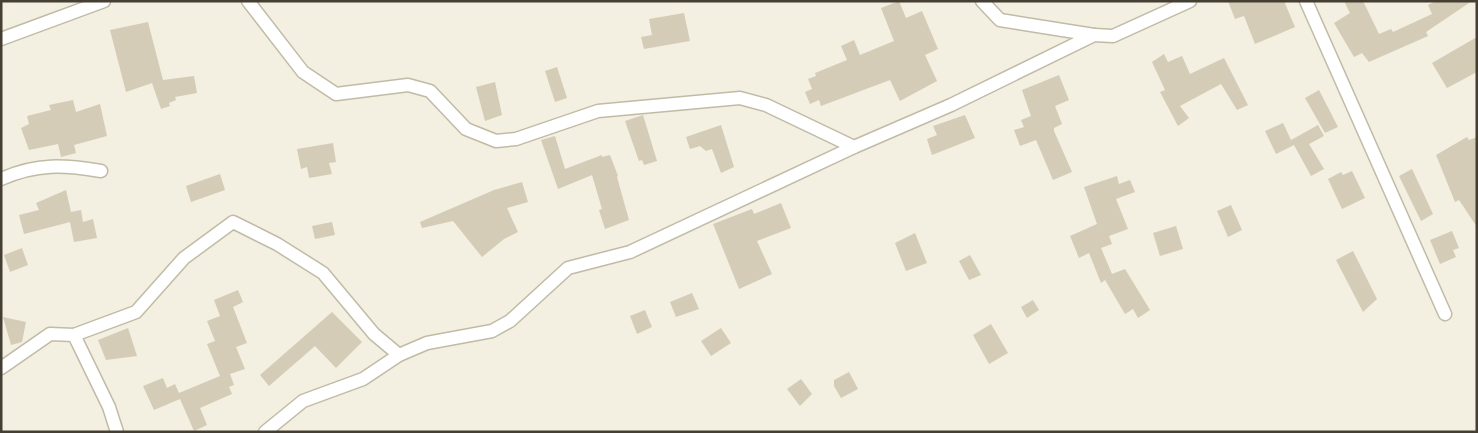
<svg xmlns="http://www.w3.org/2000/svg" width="1478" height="433" viewBox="0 0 1478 433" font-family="'Titillium Web',sans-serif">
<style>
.building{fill:#d4ccb6}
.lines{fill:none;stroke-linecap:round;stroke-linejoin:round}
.street-casing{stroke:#c1bba6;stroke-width:15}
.street{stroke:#fff;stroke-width:12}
</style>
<rect width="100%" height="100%" fill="#f3efe1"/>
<g class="building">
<path d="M899,1l7,17 16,-7 16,38 -13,6 12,26 -37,20 -10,-21 -69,26 -2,-6 -9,4 -5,-12 7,-3 -4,-10 8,-3 -1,-3 32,-13 -6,-14 13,-6 6,15 34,-14 -13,-33z"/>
<path d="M1228,1h56l11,26 -40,17 -11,-28 -9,3z"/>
<path d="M1344,1h19l16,33 12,-5 2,3 39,-18 -4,-9 8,-4h36l-46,31 2,4 -59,26 -7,-9 -8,4 -20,-34 16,-10z"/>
<path d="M684,13l6,28 -46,8 -3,-12 11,-2 -3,-16z"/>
<path d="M148,22l15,58 31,-4 3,17 -22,4 1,3 -7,3 1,3 -9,3 -9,-26 -26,9 -16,-62z"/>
<path d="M1477,37v35l-30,16 -15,-25z"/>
<path d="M1164,54l4,8 14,-6 8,18 34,-16 24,47 -11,5 -16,-26 -41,22 9,12 -11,8 -18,-34 5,-2 -13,-28z"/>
<path d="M557,67l10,31 -12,4 -10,-31z"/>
<path d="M1059,75l10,25 -14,6 7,18 -8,4v3l18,41 -19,8 -17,-40 -16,6 -6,-16 10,-3 -3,-7 10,-4 -9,-26z"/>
<path d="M495,82l7,33 -17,6 -9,-34z"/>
<path d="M1319,90l19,37 -13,6 -20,-35z"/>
<path d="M73,100l3,12 24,-8 7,32 -33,9 2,8 -15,4 -3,-13 -29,6 -8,-22 8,-4 -2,-8 24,-6 -2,-5z"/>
<path d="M643,115l14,46 -13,4 -2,-5 -3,1 -14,-40z"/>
<path d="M965,115l10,23 -43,17 -5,-16 10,-4 -4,-9z"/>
<path d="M1283,123l8,17 27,-15 6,11 -15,8 15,25 -13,7 -17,-31 -18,9 -11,-23z"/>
<path d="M721,125l13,42 -13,6 -9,-24 -6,2 -6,-5 -10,3 -4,-12z"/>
<path d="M555,136l10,33 37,-14v2l8,-2 8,21 -1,1 12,43 -24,9 -6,-19 3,-1 -10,-34 -34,14 -17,-49z"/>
<path d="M1467,137l2,3 8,-3v90l-18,-27 -4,2 -19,-47z"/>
<path d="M333,143l3,19 -7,1 3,11 -23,4 -2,-11 -6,2 -4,-20z"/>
<path d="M1412,169l21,45 -12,7 -22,-45z"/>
<path d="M1352,171l13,27 -23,11 -14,-30 13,-7 2,3z"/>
<path d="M220,174l5,16 -34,12 -5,-16z"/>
<path d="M1117,176l2,8 11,-4 5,12 -19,7 12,30 -19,7 3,8 -11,4 11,26 13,-5 25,41 -12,8 -5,-9 -8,5 -20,-34 -4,3 -12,-30 -10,5 -9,-22 27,-12 -13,-37z"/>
<path d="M522,182l6,20 -21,6 11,24 -14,7 -22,18 -29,-36 -31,7 -2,-6 74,-32z"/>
<path d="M66,190l5,22 10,-2 2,12 10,-3 4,19 -23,4 -4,-20 -46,12 -5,-19 20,-5 -3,-7z"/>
<path d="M781,203l10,25 -34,13 15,33 -33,15 -26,-65 39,-15 2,5z"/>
<path d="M1231,205l11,25 -14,7 -11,-26z"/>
<path d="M332,222l3,13 -20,4 -3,-13z"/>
<path d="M1176,226l7,23 -23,7 -7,-23z"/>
<path d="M1452,231l7,17 -6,2 3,7 -16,7 -10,-24z"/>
<path d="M915,233l12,30 -21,8 -11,-28z"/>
<path d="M22,248l6,17 -18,7 -6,-17z"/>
<path d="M1353,251l24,48 -14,13 -27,-52z"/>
<path d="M970,255l11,20 -12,5 -10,-19z"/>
<path d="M238,290l5,12 -10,5 14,36 -11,4 9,22 -15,5 4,11 -5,2 3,7 -32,14 7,17 -13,6 -14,-32 -26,11 -11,-24 20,-8 4,10 8,-4 4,9 41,-17 -13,-32 8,-3 -8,-20 13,-5 -6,-16z"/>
<path d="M692,293l7,16 -23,8 -6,-15z"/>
<path d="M1033,300l6,10 -12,8 -6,-11z"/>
<path d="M645,310l7,17 -15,7 -7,-18z"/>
<path d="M332,312l30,30 -26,26 -21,-22 -46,40 -9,-11z"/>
<path d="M3,317l23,5 -4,20 -11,3z"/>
<path d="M991,324l17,29 -19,11 -16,-29z"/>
<path d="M128,328l9,28 -31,4 -8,-20z"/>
<path d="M721,328l10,15 -20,13 -10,-15z"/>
<path d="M849,372l9,17 -17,9 -7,-12v-6z"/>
<path d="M801,379l11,15 -12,12 -13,-17z"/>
</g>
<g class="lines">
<defs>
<g id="street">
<path d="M248,1l55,71 33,22 72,-9 22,6 36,38 30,12 20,-2 82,-28 142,-13 26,7 88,42"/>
<path d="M982,1l18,19 94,15"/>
<path d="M1306,1l139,313"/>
<path d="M1,39l103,-38"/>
<path d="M1,179c36,-16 63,-14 100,-8"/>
<path d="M74,335l62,-23 48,-54 49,-36 44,22 46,29 51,61 25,21"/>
<path d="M1,368l49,-34 24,1 35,72 8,25"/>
<path d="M265,432l38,-31 60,-22 36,-24 28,-12 65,-12 18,-10 58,-53 62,-16 224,-105 97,-42 143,-70 19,1 77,-35"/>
</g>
</defs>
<use href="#street" class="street-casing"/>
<use href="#street" class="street"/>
</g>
<rect width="1478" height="433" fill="none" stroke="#443f32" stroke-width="5"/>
</svg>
